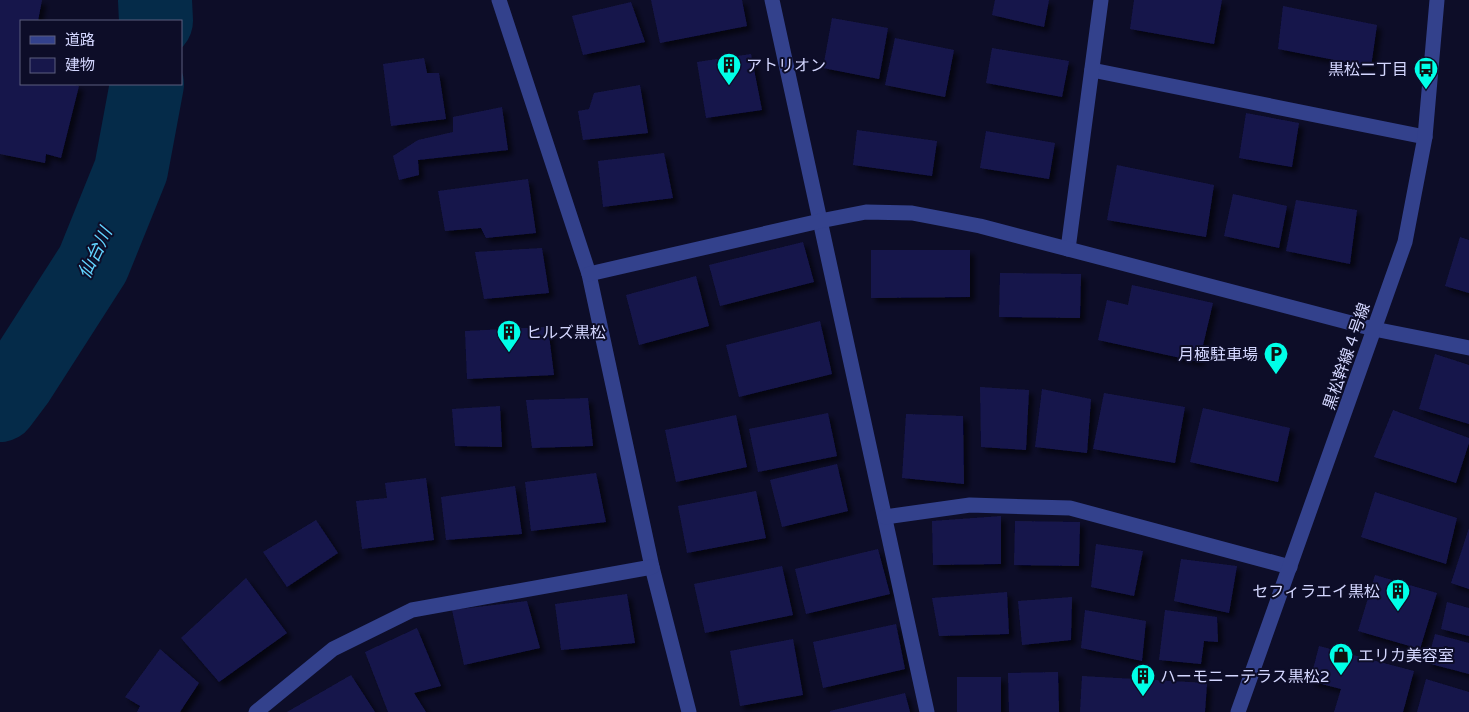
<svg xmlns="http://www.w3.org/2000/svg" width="1469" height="712" viewBox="0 0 1469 712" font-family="'Varela Round','Noto Sans JP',sans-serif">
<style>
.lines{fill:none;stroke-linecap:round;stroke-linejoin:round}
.river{stroke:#052b49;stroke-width:74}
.building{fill:#17174b;filter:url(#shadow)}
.minor{stroke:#33418c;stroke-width:15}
.labels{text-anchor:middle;stroke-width:4;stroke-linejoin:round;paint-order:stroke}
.poi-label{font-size:16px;fill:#d4d7ff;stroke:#0d0d28;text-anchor:start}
.street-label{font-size:16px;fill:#d4d7ff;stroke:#0d0d28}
.water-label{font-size:18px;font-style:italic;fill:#62d4ff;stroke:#0d0d28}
</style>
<defs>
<filter id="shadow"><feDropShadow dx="4.5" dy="4.5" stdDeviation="2.5" flood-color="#0009"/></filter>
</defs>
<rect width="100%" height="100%" fill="#0d0d28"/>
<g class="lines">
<g class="river">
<path d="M155,0l1,21"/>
<path d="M0,405l18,-24 75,-117 38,-94 16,-86"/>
</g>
</g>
<g class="building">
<path d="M0,0h42l-4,21h-17v63h49l9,2 -18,72 -15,-4 -1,9 -45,-9z"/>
<path d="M651,0h91l5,26 -87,17z"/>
<path d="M995,0h54l-5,27 -52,-12z"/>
<path d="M1134,0h88l-8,44 -84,-15z"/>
<path d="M631,2l14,40 -62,13 -11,-39z"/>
<path d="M1283,6l94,19 -6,42 -93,-18z"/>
<path d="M832,18l56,10 -9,51 -56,-11z"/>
<path d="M895,38l59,12 -9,47 -60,-12z"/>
<path d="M992,48l77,13 -7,36 -76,-14z"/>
<path d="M751,54l11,56 -56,8 -9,-56z"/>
<path d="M424,58l3,15h12l7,46 -55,7 -8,-62z"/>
<path d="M640,85l8,48 -65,7 -5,-29 11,-2 5,-16z"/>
<path d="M502,107l6,43 -90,10 1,15 -20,5 -6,-24 25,-16 35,-8v-15z"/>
<path d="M1246,113l53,10 -7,44 -53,-9z"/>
<path d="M857,130l80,11 -5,35 -79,-11z"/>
<path d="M986,131l69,12 -6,36 -69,-11z"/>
<path d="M664,153l9,45 -70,9 -5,-46z"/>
<path d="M1117,165l97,20 -8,52 -99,-17z"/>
<path d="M528,179l8,54 -50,5 -5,-10 -36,3 -7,-40z"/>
<path d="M1233,194l54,12 -8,42 -55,-12z"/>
<path d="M1296,200l61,10 -7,54 -64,-13z"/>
<path d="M1460,237l9,3v53l-24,-7z"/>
<path d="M803,242l11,40 -94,24 -11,-41z"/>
<path d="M542,248l7,45 -65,6 -9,-47z"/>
<path d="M871,250h99v47l-99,1z"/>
<path d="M1000,273l81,1 -1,44 -81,-1z"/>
<path d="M696,276l13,50 -70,19 -13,-50z"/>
<path d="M1132,285l81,18 -14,59 -101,-22 9,-40 21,5z"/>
<path d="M820,321l12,53 -93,23 -13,-52z"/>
<path d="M548,327l6,48 -87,4 -2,-48z"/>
<path d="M1435,354l34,11v59l-50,-15z"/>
<path d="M980,387l49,3 -3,60 -45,-3z"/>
<path d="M1042,389l49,10 -4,54 -52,-6z"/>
<path d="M1104,393l81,14 -10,56 -82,-14z"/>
<path d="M588,398l5,48 -61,2 -6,-48z"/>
<path d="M500,406l2,41 -47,-1 -3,-37z"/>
<path d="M1203,408l87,20 -12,54 -88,-20z"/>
<path d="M1393,410l76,28v5l-13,40 -82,-26z"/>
<path d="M828,413l9,43 -79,16 -9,-43z"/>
<path d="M906,414l57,2 1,68 -62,-6z"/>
<path d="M736,415l11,52 -71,15 -11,-52z"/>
<path d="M837,464l11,47 -66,16 -12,-47z"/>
<path d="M596,473l10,49 -75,9 -6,-49z"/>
<path d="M426,478l8,62 -72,9 -6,-48 31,-3 -2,-15z"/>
<path d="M515,486l7,48 -76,6 -5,-43z"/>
<path d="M756,491l10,47 -79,15 -9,-47z"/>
<path d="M1375,492l82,26 -11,46 -85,-27z"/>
<path d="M1001,516v48l-68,1 -1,-44z"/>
<path d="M316,520l22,33 -51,34 -24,-35z"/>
<path d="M1015,521l65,1 -1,44 -65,-1z"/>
<path d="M1469,528v61l-18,-6z"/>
<path d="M1096,544l47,7 -9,45 -43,-9z"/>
<path d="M878,549l12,45 -84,20 -11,-45z"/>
<path d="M1181,559l56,7 -8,47 -55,-12z"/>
<path d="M782,566l11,49 -88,18 -11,-49z"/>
<path d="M1375,575l62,18 -17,56 -62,-18z"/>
<path d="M246,578l41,55 -68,49 -38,-44z"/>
<path d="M1007,592l2,42 -70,2 -7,-38z"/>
<path d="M627,594l8,49 -74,7 -6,-46z"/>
<path d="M1072,597l-1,43 -49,5 -4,-44z"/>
<path d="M527,601l13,47 -76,17 -12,-55z"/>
<path d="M1447,602l22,6v28l-28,-7z"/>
<path d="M1085,610l61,11 -4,40 -61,-13z"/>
<path d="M1165,610l52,7 1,25 -14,-1 -3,23 -42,-4z"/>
<path d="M896,624l9,45 -82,19 -10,-46z"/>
<path d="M417,628l24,58 -27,7 12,19h-38l-23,-60z"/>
<path d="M1435,634l34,9v31l-42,-11z"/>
<path d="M793,639l10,56 -63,11 -10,-55z"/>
<path d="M1319,646l95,25 -11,41h-69l7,-23 -31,-8z"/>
<path d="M160,649l39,34 -19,29h-43l3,-6 -15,-9z"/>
<path d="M1058,672l1,40h-50l-1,-39z"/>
<path d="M351,675l24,37h-88z"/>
<path d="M1082,676l125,7 -2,29h-125z"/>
<rect x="957" y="677" width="44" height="35"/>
<path d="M1426,679l43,13v20h-52z"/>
<path d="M905,693l5,19h-80v-1z"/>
</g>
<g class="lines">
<g class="minor">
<path d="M499,0l90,274 63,293 37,145"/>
<path d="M772,0l155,712"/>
<path d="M1092,70l333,67"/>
<path d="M1068,249l33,-249"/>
<path d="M589,274l231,-53 46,-9 46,1 68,13 394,103 95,19"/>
<path d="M885,517l85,-12 100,3 220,59"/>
<path d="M256,712l77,-63 79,-39 240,-43"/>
<path d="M1238,712l167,-470 20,-105 12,-137"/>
</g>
</g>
<defs>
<symbol id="building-pin" viewBox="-11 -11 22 30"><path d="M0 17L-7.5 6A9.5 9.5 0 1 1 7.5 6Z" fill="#00ffe7" stroke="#0d0d28"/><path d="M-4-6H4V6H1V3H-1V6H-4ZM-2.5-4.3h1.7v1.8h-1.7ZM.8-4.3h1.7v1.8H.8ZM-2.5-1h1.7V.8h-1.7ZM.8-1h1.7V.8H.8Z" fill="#111"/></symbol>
<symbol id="bus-pin" viewBox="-11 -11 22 30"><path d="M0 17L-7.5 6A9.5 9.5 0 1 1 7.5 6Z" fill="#00ffe7" stroke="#0d0d28"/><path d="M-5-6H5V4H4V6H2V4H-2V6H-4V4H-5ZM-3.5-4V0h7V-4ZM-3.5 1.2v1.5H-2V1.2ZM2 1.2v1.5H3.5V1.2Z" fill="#111"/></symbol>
<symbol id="parking-pin" viewBox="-11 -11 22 30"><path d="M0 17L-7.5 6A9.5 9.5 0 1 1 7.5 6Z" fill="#00ffe7" stroke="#0d0d28"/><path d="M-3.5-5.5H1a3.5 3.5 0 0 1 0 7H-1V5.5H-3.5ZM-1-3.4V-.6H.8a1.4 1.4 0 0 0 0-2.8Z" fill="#111"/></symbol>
<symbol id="shop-pin" viewBox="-11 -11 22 30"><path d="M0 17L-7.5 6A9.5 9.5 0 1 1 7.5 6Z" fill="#00ffe7" stroke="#0d0d28"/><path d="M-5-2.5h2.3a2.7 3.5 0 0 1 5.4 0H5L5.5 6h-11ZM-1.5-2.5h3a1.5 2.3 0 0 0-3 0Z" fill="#111"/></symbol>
</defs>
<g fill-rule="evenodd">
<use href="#building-pin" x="715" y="51" width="28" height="38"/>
<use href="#bus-pin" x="1412" y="55" width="28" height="38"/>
<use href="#building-pin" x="495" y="318" width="28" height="38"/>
<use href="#parking-pin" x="1262" y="340" width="28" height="38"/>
<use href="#building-pin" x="1384" y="577" width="28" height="38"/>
<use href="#shop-pin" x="1327" y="641" width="28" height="38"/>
<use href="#building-pin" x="1129" y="662" width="28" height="38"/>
</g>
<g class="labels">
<g class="poi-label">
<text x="746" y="71">アトリオン</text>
<text x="1408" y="75" text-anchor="end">黒松二丁目</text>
<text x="526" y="338">ヒルズ黒松</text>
<text x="1258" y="360" text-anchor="end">月極駐車場</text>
<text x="1380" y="597" text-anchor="end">セフィラエイ黒松</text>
<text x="1358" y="661">エリカ美容室</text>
<text x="1160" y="682">ハーモニーテラス黒松2</text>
</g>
<g class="street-label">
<text transform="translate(1346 356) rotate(-71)" y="6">黒松幹線４号線</text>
</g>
<g class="water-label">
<text transform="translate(95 253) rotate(-64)" y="6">仙台川</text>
</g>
</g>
<rect x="20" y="20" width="162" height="65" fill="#0d0d28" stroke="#5d5e7e"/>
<rect x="30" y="36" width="25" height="8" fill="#33418c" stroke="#5d5e7e"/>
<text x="65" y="45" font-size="15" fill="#d4d7ff">道路</text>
<rect x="30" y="58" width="25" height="15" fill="#17174b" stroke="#5d5e7e"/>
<text x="65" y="70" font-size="15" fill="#d4d7ff">建物</text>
</svg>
